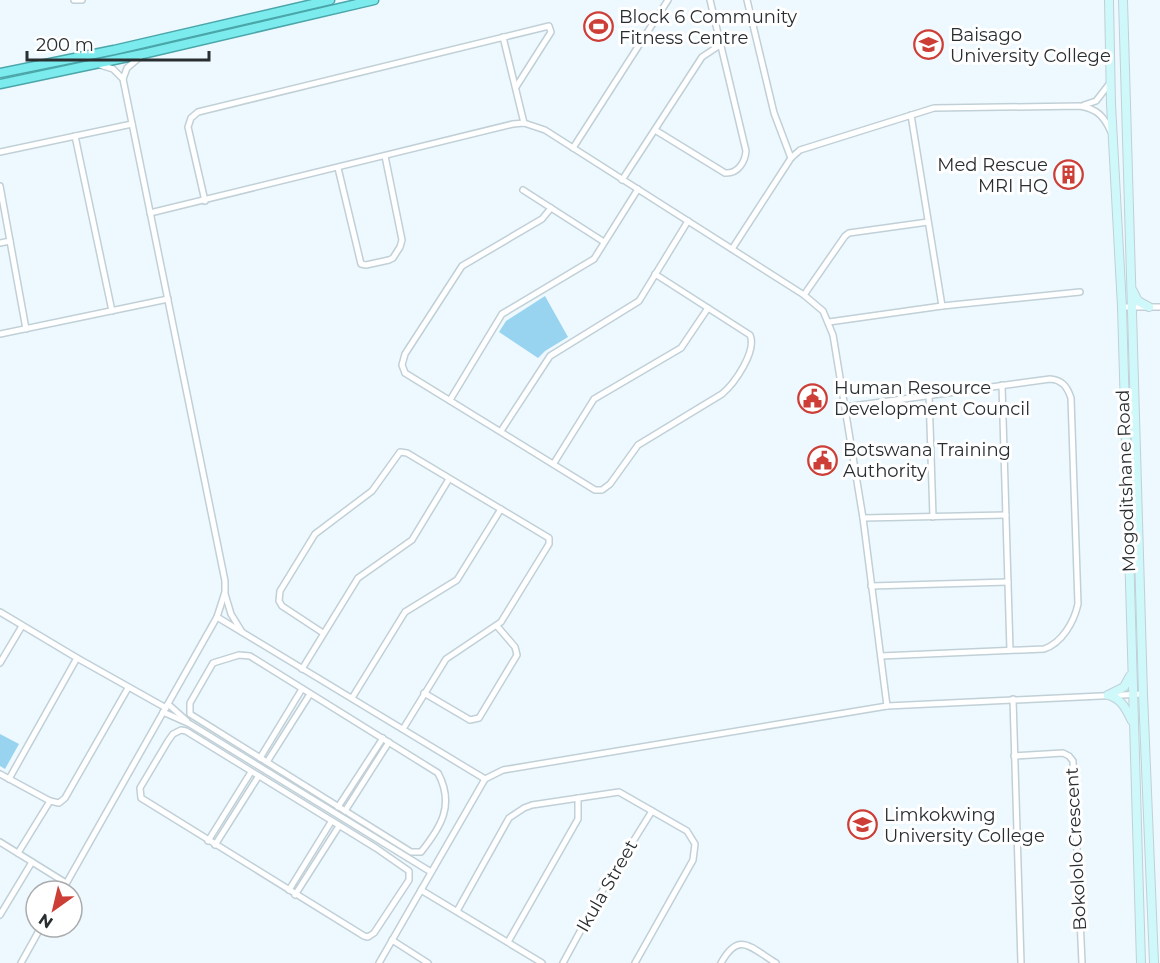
<svg xmlns="http://www.w3.org/2000/svg" width="1160" height="963" viewBox="0 0 1160 963" font-family="Montserrat,sans-serif">
<style>
.green{fill:#98d3f0}
.lines{fill:none;stroke-linecap:round;stroke-linejoin:round}
.minor-casing{stroke:#c1d0d7;stroke-width:8}
.secondary-casing{stroke:#c1d0d7;stroke-width:10}
.trunk-casing{stroke:#4aa6a9;stroke-width:11}
.minor{stroke:#fff;stroke-width:5}
.secondary{stroke:#cef8f9;stroke-width:8}
.trunk{stroke:#7cebee;stroke-width:8}
.labels{text-anchor:middle;stroke-width:6;stroke-linejoin:round;paint-order:stroke}
.poi-label{font-size:18px;fill:#292e31;stroke:#fff;text-anchor:start}
.street-label{font-size:18px;fill:#292e31;stroke:#fff}
</style>
<rect width="100%" height="100%" fill="#edf9ff"/>
<g class="green">
<path d="M545,296l23,41 -23,14 -7,7 -39,-26 7,-11z"/>
<path d="M0,734l19,10 -14,25 -5,-3z"/>
</g>
<g class="lines">
<defs>
<g id="minor">
<path d="M74,0h8"/>
<path d="M747,0l27,113 17,45"/>
<path d="M503,37l21,86"/>
<path d="M100,65l13,4 10,10"/>
<path d="M1084,105l12,-4 14,-18"/>
<path d="M911,115l31,191"/>
<path d="M655,130l70,43c13,1 20,-11 21,-22l-36,-151"/>
<path d="M75,136l37,175"/>
<path d="M573,148l95,-148"/>
<path d="M0,152l132,-28"/>
<path d="M338,168l23,96 5,1 23,-5 4,-2 7,-11 2,-7 -17,-84"/>
<path d="M622,180l80,-123 18,-12"/>
<path d="M0,186l26,143"/>
<path d="M523,190l81,52"/>
<path d="M205,201l-17,-74 3,-9 7,-6 351,-86 2,6 -35,55"/>
<path d="M551,208l-9,11 -80,47 -57,88 -3,11 3,8 190,117h7l8,-6 28,-39 84,-51c13,-11 35,-43 28,-59l-95,-61"/>
<path d="M150,213l363,-89 11,-1 21,7 259,165 19,16 10,24 30,183 24,188"/>
<path d="M0,243l10,-2"/>
<path d="M732,249l59,-91 9,-8 134,-42 146,-2c17,3 24,10 31,26"/>
<path d="M804,295l41,-59 4,-3 79,-11"/>
<path d="M1122,307h38"/>
<path d="M829,322l113,-16 138,-14"/>
<path d="M0,334l168,-35"/>
<path d="M1002,385l8,265"/>
<path d="M929,394l4,123"/>
<path d="M450,400l52,-86 92,-55 44,-70"/>
<path d="M845,407l205,-28c12,1 17,7 21,19l7,206c-4,18 -16,39 -34,45l-163,7"/>
<path d="M501,431l49,-75 89,-55 49,-80"/>
<path d="M554,463l40,-64 87,-51 27,-40"/>
<path d="M863,518l143,-3"/>
<path d="M871,586l137,-4"/>
<path d="M225,594l6,20 11,18"/>
<path d="M0,612l77,46 89,50"/>
<path d="M217,617l268,162"/>
<path d="M323,633l-41,-27 -3,-5 1,-10 35,-57 57,-43 28,-39 7,1 142,85v6l-48,78 -55,37 -43,70"/>
<path d="M239,655l11,1 188,117c17,32 3,54 -17,79h-10l-221,-138v-11l23,-40z"/>
<path d="M0,663l22,-37"/>
<path d="M302,669l56,-91 54,-38 37,-61"/>
<path d="M424,693l46,27 9,-2 38,-63 -2,-8 -18,-21"/>
<path d="M352,698l53,-86 52,-32 44,-71"/>
<path d="M1013,699l8,264"/>
<path d="M168,704l19,17"/>
<path d="M163,712l27,12 241,148"/>
<path d="M181,730l5,1 190,117 33,23v9l-35,53 -6,4 -4,-1 -223,-138 -1,-10 28,-47 5,-7z"/>
<path d="M1014,756l49,-3 6,3 4,5 9,202"/>
<path d="M260,758l42,-69"/>
<path d="M267,762l43,-68"/>
<path d="M0,774l50,27 9,2 6,-5 63,-110"/>
<path d="M9,779l68,-121"/>
<path d="M338,807l45,-69"/>
<path d="M345,811l44,-69"/>
<path d="M208,841l43,-69"/>
<path d="M0,842l66,41"/>
<path d="M215,845l43,-68"/>
<path d="M18,853l32,-52"/>
<path d="M289,890l42,-68"/>
<path d="M421,890l121,73"/>
<path d="M62,891l155,-274 8,-25v-11l-102,-502 4,-11 13,-11"/>
<path d="M295,895l44,-69"/>
<path d="M457,911l52,-93 15,-10 8,-3 87,-13 68,39 8,13 -2,16 -58,103"/>
<path d="M0,915l32,-53"/>
<path d="M392,940l36,23"/>
<path d="M508,942l70,-123v-21"/>
<path d="M21,963l20,-36"/>
<path d="M379,963l106,-184 18,-9 384,-64 256,-12"/>
<path d="M563,963l38,-70 51,-82"/>
<path d="M721,963c18,-33 30,-15 55,0"/>
</g>
<g id="secondary">
<path d="M1109,0l2,104 11,203 19,656"/>
<path d="M1123,0l20,694 11,269"/>
<path d="M1133,291l5,10 11,6"/>
<path d="M1108,695c14,4 18,14 24,26"/>
<path d="M1108,695l16,-8 6,-11"/>
</g>
<g id="trunk">
<path d="M0,73l114,-23 216,-50"/>
<path d="M0,84l147,-31 227,-53"/>
</g>
</defs>
<use href="#minor" class="minor-casing"/>
<use href="#secondary" class="secondary-casing"/>
<use href="#trunk" class="trunk-casing"/>
<use href="#minor" class="minor"/>
<use href="#secondary" class="secondary"/>
<use href="#trunk" class="trunk"/>
</g>
<defs>
<symbol id="stadium-ring" viewBox="-11 -11 22 22"><circle r="9.5" fill="#fff" stroke="#cc3e36" stroke-width="1.5"/><path d="M0-5a6.5 5 0 1 0 0 10a6.5 5 0 1 0 0-10ZM-3.5-1.8h7v3.6h-7Z" fill="#cc3e36"/></symbol>
<symbol id="university-ring" viewBox="-11 -11 22 22"><circle r="9.5" fill="#fff" stroke="#cc3e36" stroke-width="1.5"/><path d="M0-5L7-2L0 1L-7-2ZM-4 1L0 2.5L4 1V4Q0 6-4 4Z" fill="#cc3e36"/></symbol>
<symbol id="building-ring" viewBox="-11 -11 22 22"><circle r="9.5" fill="#fff" stroke="#cc3e36" stroke-width="1.5"/><path d="M-4-6H4V6H1V3H-1V6H-4ZM-2.5-4.3h1.7v1.8h-1.7ZM.8-4.3h1.7v1.8H.8ZM-2.5-1h1.7V.8h-1.7ZM.8-1h1.7V.8H.8Z" fill="#cc3e36"/></symbol>
<symbol id="civic-ring" viewBox="-11 -11 22 22"><circle r="9.5" fill="#fff" stroke="#cc3e36" stroke-width="1.5"/><path d="M-.6-6.5H3V-4.5H.6V-3L4-1V1h2V6H-6V1h2V-1L-.6-3ZM-1.2 2.5V6h2.4V2.5Z" fill="#cc3e36"/></symbol>
</defs>
<g fill-rule="evenodd">
<use href="#stadium-ring" x="582" y="10" width="33" height="33"/>
<use href="#university-ring" x="912" y="28" width="33" height="33"/>
<use href="#building-ring" x="1052" y="158" width="33" height="33"/>
<use href="#civic-ring" x="796" y="382" width="33" height="33"/>
<use href="#civic-ring" x="806" y="444" width="33" height="33"/>
<use href="#university-ring" x="846" y="808" width="33" height="33"/>
</g>
<g class="labels">
<g class="poi-label">
<text x="619" y="23">Block 6 Community<tspan x="619" dy="21">Fitness Centre</tspan></text>
<text x="950" y="41">Baisago<tspan x="950" dy="21">University College</tspan></text>
<text x="1048" y="171" text-anchor="end">Med Rescue<tspan x="1048" dy="21">MRI HQ</tspan></text>
<text x="834" y="394">Human Resource<tspan x="834" dy="21">Development Council</tspan></text>
<text x="843" y="456">Botswana Training<tspan x="843" dy="21">Authority</tspan></text>
<text x="884" y="821">Limkokwing<tspan x="884" dy="21">University College</tspan></text>
</g>
<g class="street-label">
<text transform="translate(1126 481) rotate(-92)" y="6">Mogoditshane Road</text>
<text transform="translate(1076 849) rotate(-93)" y="6">Bokololo Crescent</text>
<text transform="translate(607 886) rotate(-60)" y="6">Ikula Street</text>
</g>
</g>
<g transform="translate(54 909) rotate(214)"><circle r="28" fill="#ffffff" stroke="#a9abad" stroke-width="1.5"/>
<path d="M0-4.5L10 22L0 15L-10 22Z" fill="#cc3e36"/>
<text y="-9" font-size="16" font-weight="bold" text-anchor="middle" fill="#292e31">N</text>
</g>
<path d="M27 51v9h182v-9" fill="none" stroke="#292e31" stroke-width="3"/>
<text x="36" y="51" font-size="18" fill="#292e31" stroke="#ffffff" stroke-width="4.5" paint-order="stroke">200 m</text>
</svg>
